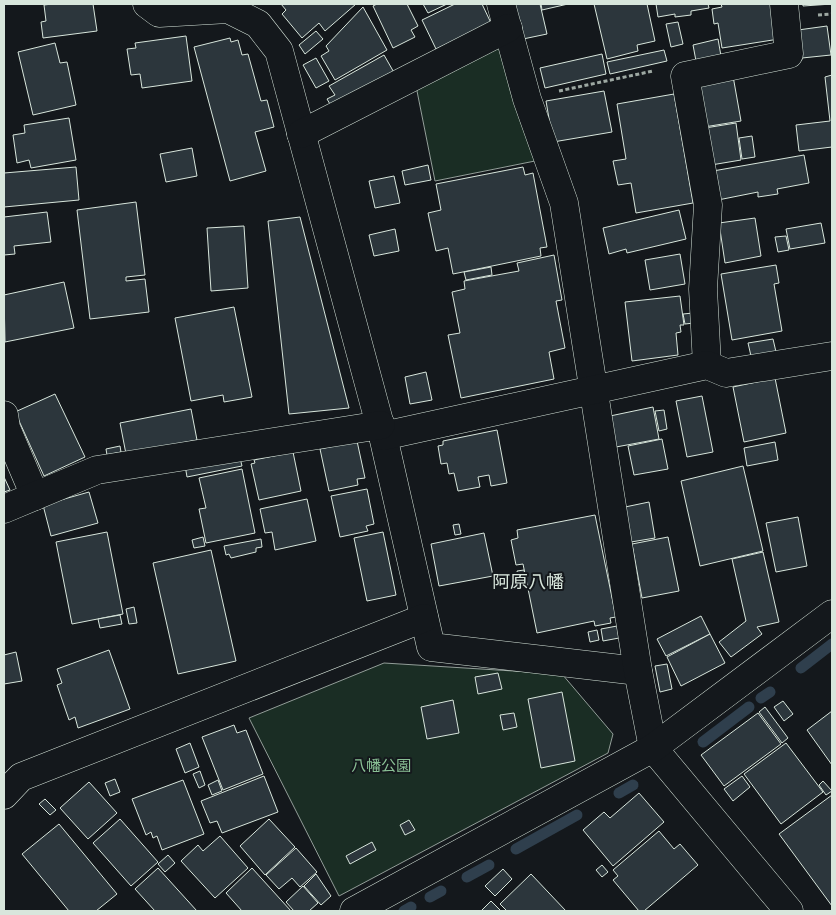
<svg xmlns="http://www.w3.org/2000/svg" width="836" height="915" viewBox="0 0 836 915" font-family="'DejaVu Sans','Noto Sans JP',sans-serif">
<style>
.green{fill:#1a2d24;stroke:#939e99}
.lines{fill:none;stroke-linecap:round;stroke-linejoin:round}
.stream{stroke:#2f3f4d;stroke-width:11}
.building{fill:#2c363c;stroke:#d8e6dc}
.minor-casing{stroke:#d8e6dc;stroke-width:29}
.path{stroke:#9da8a2;stroke-width:3;stroke-dasharray:4 2.5;stroke-linecap:butt}
.minor{stroke:#14181c;stroke-width:28}
.labels{text-anchor:middle;stroke-width:4;stroke-linejoin:round;paint-order:stroke}
.park-label{font-size:15px;fill:#8ac095;stroke:#14181c}
.quarter-label{font-size:18px;fill:#d8e6dc;stroke:#14181c}
</style>
<rect width="100%" height="100%" fill="#14181c"/>
<g class="green">
<path d="M504,37l36,123 -105,21 -20,-100z"/>
<path d="M384,663l178,11 51,60 -5,19 -269,143 -90,-178z"/>
</g>
<g class="lines">
<g class="stream">
<path d="M801,668l31,-24"/>
<path d="M761,698l9,-6"/>
<path d="M703,742l46,-35"/>
<path d="M619,793l14,-8"/>
<path d="M516,849l61,-34"/>
<path d="M467,877l22,-12"/>
<path d="M430,897l11,-6"/>
<path d="M404,911l7,-4"/>
</g>
</g>
<g class="building">
<path d="M52,4h41l4,27 -54,7 -2,-16 5,-1 -2,-16z"/>
<path d="M281,4h75l-31,27 -6,-8 -17,15 -20,-24 4,-4z"/>
<path d="M377,4h30l11,22 -7,4 4,7 -22,11 -20,-42z"/>
<path d="M423,4h24l-19,9z"/>
<path d="M455,4h27l9,19 -55,26 -14,-29z"/>
<path d="M515,4h25l7,30 -24,5z"/>
<path d="M541,4h27l-26,6z"/>
<path d="M594,4h53l8,37 -18,4 1,6 -31,8z"/>
<path d="M656,4h52l1,4 -18,3v4l-16,2v-3l-17,3z"/>
<path d="M721,4h52l6,35 -57,9 -4,-25 -4,1 -2,-15 10,-2z"/>
<path d="M803,4h29l-29,2z"/>
<path d="M363,7l24,43 -52,30 -14,-24 8,-5 -3,-5z"/>
<path d="M678,22l5,22 -12,3 -5,-23z"/>
<path d="M827,26l4,29 -29,3 -4,-28z"/>
<path d="M316,31l7,8 -18,15 -6,-9z"/>
<path d="M186,36l6,45 -50,7 -2,-14 -9,1 -4,-26 9,-1 -1,-5z"/>
<path d="M230,38l1,4 7,-2 4,15 6,-1 13,47 6,-1 7,27 -19,5 11,39 -36,10 -36,-134z"/>
<path d="M718,39l3,17 -25,5 -3,-16z"/>
<path d="M55,43l5,20 7,-1 9,43 -43,10 -15,-63z"/>
<path d="M664,50l3,11 -57,13 -3,-12z"/>
<path d="M602,54l4,20 -61,14 -5,-20z"/>
<path d="M384,55l12,21 -62,35 -7,-12 8,-4 -6,-9z"/>
<path d="M316,58l13,23 -13,7 -13,-23z"/>
<path d="M832,75v72l-33,4 -3,-26 34,-4 -5,-44z"/>
<path d="M733,76l8,45 -37,6 -6,-38 6,-8z"/>
<path d="M604,91l8,41 -59,10 -7,-41z"/>
<path d="M674,94l19,109 -57,10 -5,-30 -13,2 -5,-24 13,-2 -9,-55z"/>
<path d="M69,118l7,42 -45,8 -2,-8 -12,3 -4,-28 12,-2 -1,-8z"/>
<path d="M736,123l5,37 -30,5 -6,-37z"/>
<path d="M752,136l3,21 -13,2 -3,-21z"/>
<path d="M192,148l5,28 -31,6 -6,-28z"/>
<path d="M804,155l5,28 -32,6 1,5 -20,3v-5l-40,8 -5,-29z"/>
<path d="M428,165l3,15 -26,5 -3,-14z"/>
<path d="M76,167l3,33 -75,7v-34z"/>
<path d="M523,167l2,8 8,-2 14,74 -7,1 1,8 -88,18 -5,-26 -12,3 -8,-38 13,-3 -5,-26z"/>
<path d="M394,176l6,27 -25,5 -6,-27z"/>
<path d="M136,202l9,73 -19,2v4l19,-2 4,33 -59,7 -13,-109z"/>
<path d="M679,210l7,29 -59,14 -1,-4 -17,5 -6,-26z"/>
<path d="M47,212l4,30 -37,4 1,8 -11,1v-38z"/>
<path d="M300,217l49,191 -60,6 -21,-193z"/>
<path d="M755,218l6,38 -36,7 -6,-40z"/>
<path d="M821,223l4,20 -35,6 -4,-20z"/>
<path d="M244,226l4,62 -37,3 -4,-63z"/>
<path d="M395,229l4,22 -25,5 -5,-21z"/>
<path d="M786,236l3,14 -11,2 -3,-15z"/>
<path d="M680,254l5,30 -35,6 -5,-30z"/>
<path d="M554,255l8,45 -6,1 9,47 -16,4 5,27 -93,19 -13,-63 12,-2 -8,-41 13,-3 -1,-8 55,-10 -2,-8z"/>
<path d="M776,265l3,18 -5,1 8,47 -50,9 -11,-66z"/>
<path d="M491,267l1,8 -26,5 -2,-8z"/>
<path d="M64,282l10,46 -69,14 -1,-47z"/>
<path d="M680,296l4,29h-4l1,7 -5,1 2,22 -46,6 -7,-59z"/>
<path d="M234,307l18,90 -28,5 -1,-7 -32,6 -16,-83z"/>
<path d="M693,313l1,10 -9,1 -2,-10z"/>
<path d="M773,339l3,13 -25,4 -3,-13z"/>
<path d="M426,372l6,28 -22,4 -5,-27z"/>
<path d="M775,378l11,55 -42,9 -11,-55z"/>
<path d="M55,394l30,63 -41,19 -29,-64z"/>
<path d="M702,396l11,56 -26,5 -11,-56z"/>
<path d="M653,407l6,32 -43,8 -6,-31z"/>
<path d="M191,409l6,31 -71,14 -6,-31z"/>
<path d="M664,410l3,19 -8,2 -4,-20z"/>
<path d="M497,430l10,53 -16,3 -2,-11 -11,2 2,10 -22,4 -4,-18 -5,1 -2,-11 -6,1 -3,-18 5,-1v-4z"/>
<path d="M662,439l6,30 -34,6 -6,-29z"/>
<path d="M357,441l8,37 -8,1 1,6 -29,6 -9,-42z"/>
<path d="M775,442l3,18 -31,6 -3,-18z"/>
<path d="M120,446l1,6 -14,3 -1,-6z"/>
<path d="M293,452l8,39 -42,9 -8,-36 4,-1 -1,-3z"/>
<path d="M239,454l3,12 -55,11 -2,-12z"/>
<path d="M743,466l20,85 -63,15 -19,-85z"/>
<path d="M242,469l13,64 -49,10 -7,-34 7,-1 -7,-30z"/>
<path d="M4,477l6,13 -6,2z"/>
<path d="M367,489l7,35 -8,2 2,5 -28,6 -9,-41z"/>
<path d="M89,492l9,31 -47,13 -8,-31z"/>
<path d="M307,499l9,42 -41,9 -3,-18 -7,1 -5,-24z"/>
<path d="M649,502l6,36 -24,4 -6,-35z"/>
<path d="M595,515l21,102 -6,1 1,5 -16,3 -1,-5 -57,12 -14,-69 -7,1 -5,-25 7,-2 -1,-8z"/>
<path d="M798,517l9,49 -31,6 -10,-49z"/>
<path d="M459,524l2,10 -6,1 -2,-10z"/>
<path d="M107,532l16,82 -51,10 -16,-82z"/>
<path d="M383,532l13,63 -29,6 -13,-63z"/>
<path d="M484,533l9,43 -54,10 -8,-42z"/>
<path d="M203,537l2,9 -11,2 -2,-8z"/>
<path d="M668,537l11,54 -37,7 -10,-54z"/>
<path d="M261,539l1,8 -6,1v4l-25,6 -2,-4 -3,1 -2,-9z"/>
<path d="M211,550l25,111 -58,13 -25,-111z"/>
<path d="M763,552l16,70 -22,5 5,7 -31,23 -12,-15 27,-21 -14,-62z"/>
<path d="M524,570l2,11 -7,2 -2,-12z"/>
<path d="M134,607l3,16 -8,1 -3,-15z"/>
<path d="M120,615l2,9 -22,4 -2,-9z"/>
<path d="M701,616l9,18 -44,22 -9,-17z"/>
<path d="M617,626l2,12 -16,3 -2,-12z"/>
<path d="M597,630l2,10 -9,2 -2,-10z"/>
<path d="M710,634l15,29 -44,23 -14,-29z"/>
<path d="M109,650l21,59 -52,19 -3,-11 -6,3 -12,-35 5,-2 -5,-14z"/>
<path d="M16,652l6,29 -18,3v-29z"/>
<path d="M667,664l5,25 -12,3 -5,-26z"/>
<path d="M498,673l4,16 -24,5 -3,-17z"/>
<path d="M562,692l13,69 -34,7 -13,-69z"/>
<path d="M453,700l6,33 -32,6 -6,-32z"/>
<path d="M783,701l10,13 -9,7 -10,-14z"/>
<path d="M765,707l23,31 -6,5 -23,-31z"/>
<path d="M832,711v54l-25,-35z"/>
<path d="M514,713l3,14 -14,3 -3,-15z"/>
<path d="M758,713l23,31 -57,42 -23,-31z"/>
<path d="M234,725l3,8 9,-3 17,44 -40,16 -21,-53z"/>
<path d="M190,743l9,24 -14,6 -9,-24z"/>
<path d="M786,743l37,49 -42,32 -37,-50z"/>
<path d="M200,771l5,14 -6,3 -6,-14z"/>
<path d="M264,776l14,36 -56,21 -5,-12 -7,2 -9,-22z"/>
<path d="M742,776l8,11 -17,14 -9,-12z"/>
<path d="M115,779l5,13 -10,4 -5,-13z"/>
<path d="M183,780l21,54 -42,16 -5,-14 -4,2 -2,-6 -5,3 -14,-36z"/>
<path d="M218,780l4,11 -10,4 -4,-10z"/>
<path d="M823,781l9,10 -6,4 -7,-10z"/>
<path d="M89,782l28,31 -29,26 -28,-31z"/>
<path d="M639,793l25,29 -51,44 -30,-36 21,-18 6,6z"/>
<path d="M832,795v111l-53,-72z"/>
<path d="M45,799l11,11 -6,5 -11,-11z"/>
<path d="M120,819l38,43 -27,24 -38,-43z"/>
<path d="M269,819l26,28 -30,28 -25,-29z"/>
<path d="M409,820l6,10 -10,5 -5,-10z"/>
<path d="M59,824l58,70 -21,17h-27l-47,-57z"/>
<path d="M659,831l15,18 6,-5 18,21 -54,46h-5l-26,-31 5,-4 -5,-6z"/>
<path d="M220,836l28,32 -33,30 -34,-37 17,-16 5,6z"/>
<path d="M372,842l4,8 -26,14 -4,-8z"/>
<path d="M296,848l21,24 -17,15 -8,-9 -13,11 -13,-14z"/>
<path d="M168,855l7,8 -10,9 -7,-8z"/>
<path d="M602,865l6,7 -6,5 -6,-7z"/>
<path d="M158,868l39,43h-42l-20,-22z"/>
<path d="M252,868l39,43h-49l-16,-18z"/>
<path d="M503,869l9,10 -17,17 -10,-10z"/>
<path d="M316,874l15,22 -10,9 -17,-19z"/>
<path d="M531,874l35,37h-59l-7,-7z"/>
<path d="M303,886l15,17 -9,8h-15l-8,-9z"/>
<path d="M491,901l10,10h-20z"/>
</g>
<g class="lines">
<defs>
<g id="minor">
<path d="M147,4l12,9 69,-4 30,15 21,27 104,385 48,211 207,24"/>
<path d="M501,4l26,95 37,104 74,468 15,77 136,163"/>
<path d="M301,134l207,-106"/>
<path d="M707,365l-4,-76 5,-84 -23,-129 104,-22 -5,-50"/>
<path d="M4,415l2,13 29,68"/>
<path d="M383,436l324,-71 19,8 106,-17"/>
<path d="M4,509l93,-39 284,-45"/>
<path d="M4,795l17,-18 403,-159"/>
<path d="M354,911l299,-163 179,-134"/>
</g>
</defs>
<use href="#minor" class="minor-casing"/>
<g class="path">
<path d="M818,15l14,-1"/>
<path d="M559,91l94,-20"/>
</g>
<use href="#minor" class="minor"/>
</g>
<g class="labels">
<g class="park-label">
<text x="381" y="771">八幡公園</text>
</g>
<g class="quarter-label">
<text x="528" y="588">阿原八幡</text>
</g>
</g>
<rect width="836" height="915" fill="none" stroke="#d8e6dc" stroke-width="10"/>
</svg>
